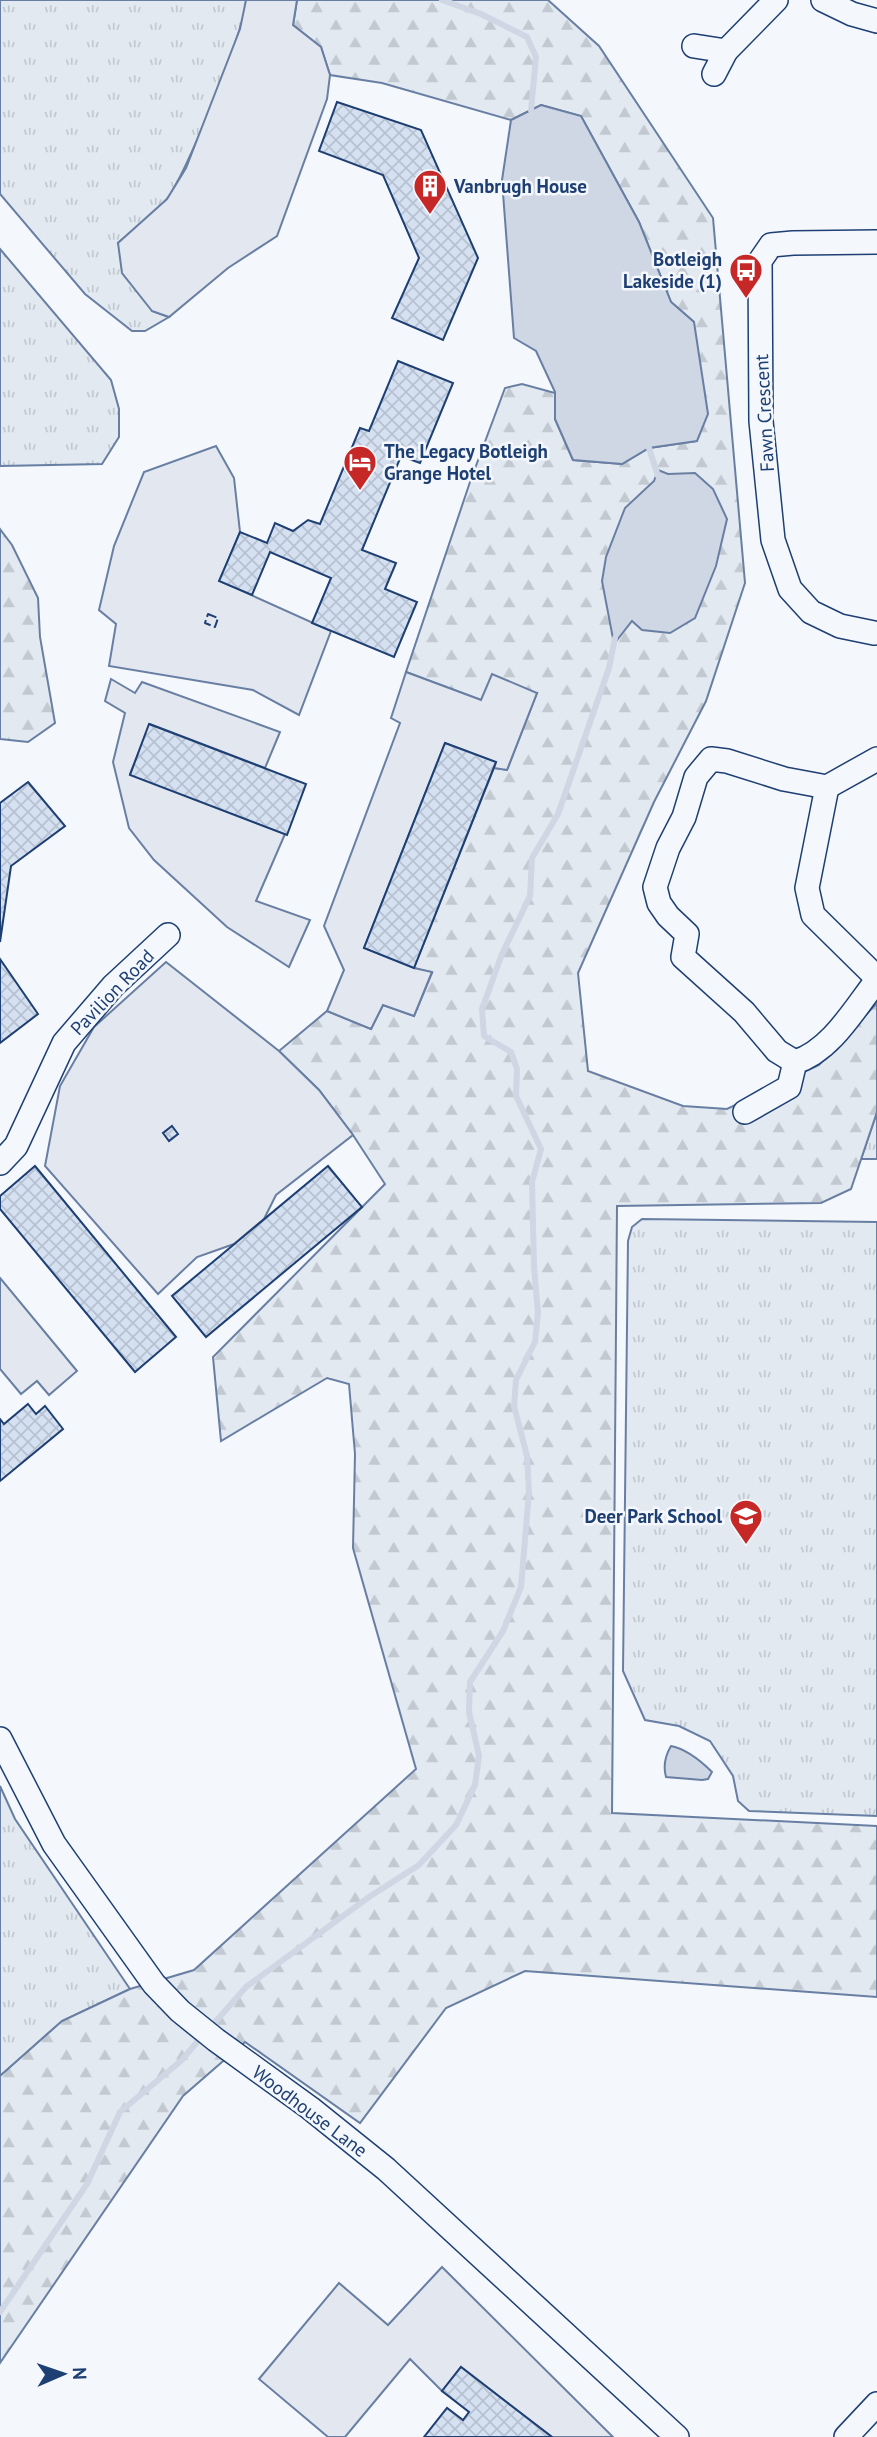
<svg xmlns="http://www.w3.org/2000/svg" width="877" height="2437" viewBox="0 0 877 2437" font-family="'PT Sans',sans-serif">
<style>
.grass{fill:url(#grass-tufts);stroke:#687fa3;stroke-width:2}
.forest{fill:url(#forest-firs);stroke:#687fa3;stroke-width:2}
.parking{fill:#e3e8f0;stroke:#687fa3;stroke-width:2}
.water{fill:#cfd7e4;stroke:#687fa3;stroke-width:2}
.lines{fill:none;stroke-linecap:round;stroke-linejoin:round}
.stream{stroke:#cfd7e4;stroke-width:6}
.building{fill:url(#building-cross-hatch);stroke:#1d3f73;stroke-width:2}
.minor-casing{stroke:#1d3f73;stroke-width:26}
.minor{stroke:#f4f7fb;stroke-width:23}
.fence{stroke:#1d3f73;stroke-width:2;stroke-dasharray:9 3.5;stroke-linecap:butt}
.labels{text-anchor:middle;stroke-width:5;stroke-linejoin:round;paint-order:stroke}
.poi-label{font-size:19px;font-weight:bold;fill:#1d3f73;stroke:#f4f7fb;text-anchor:start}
.street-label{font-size:19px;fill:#1d3f73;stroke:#f4f7fb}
</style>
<defs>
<pattern id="grass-tufts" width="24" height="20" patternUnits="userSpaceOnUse" patternTransform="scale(1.75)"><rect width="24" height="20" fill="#e3e9f0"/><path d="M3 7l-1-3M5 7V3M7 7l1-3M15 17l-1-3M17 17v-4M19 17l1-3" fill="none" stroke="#c2c9d1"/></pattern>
<pattern id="forest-firs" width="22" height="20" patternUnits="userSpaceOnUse" patternTransform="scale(1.75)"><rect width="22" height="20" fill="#e3e9f0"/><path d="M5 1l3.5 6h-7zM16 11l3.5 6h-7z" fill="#c2c9d1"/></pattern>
<pattern id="building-cross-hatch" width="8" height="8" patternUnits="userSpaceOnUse" patternTransform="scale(1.75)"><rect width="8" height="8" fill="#d5e0f0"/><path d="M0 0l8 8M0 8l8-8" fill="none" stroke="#b6c1d1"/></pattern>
</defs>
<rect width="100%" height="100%" fill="#f4f7fb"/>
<g class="grass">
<path d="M0,0h246c1,25 -62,180 -80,200 -13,16 -32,29 -48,43l34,68 17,6 -24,14h-13l-47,-37 -85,-100z"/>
<path d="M0,249l111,131 8,29v28l-17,27 -102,2z"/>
<path d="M877,1112v47h-16z"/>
<path d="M642,1219l235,3v594l-128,-5 -11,-10 -5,-25 -23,-35 -31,-15 -34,-6 -22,-49 5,-430 4,-14z"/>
<path d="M0,1786l15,33 115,170 -68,32 -62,55z"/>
</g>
<g class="forest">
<path d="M297,0h251l51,46 114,172 32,365 -39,118 -52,101 -76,171 10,98 95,35 44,3 92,-44 58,-62v109l-26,77 -30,14 -204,3 -5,607 265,13v171l-352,-26 -79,37 -86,115 -115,-81 -62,54 -183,267v-287l62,-55 68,-32 64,-19 222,-201 -63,-221 2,-94 -6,-70 -22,-6 -106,63 -8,-84 172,-173 -32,-49 -34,-45 -40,-39 48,-40 44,18 12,-24 31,11 18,-43 -18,-5 80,-200 13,2 30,-77 -56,7 -75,-28 64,-190 35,-94 17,-4 33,9v26l18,41 49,4 27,-16 48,-7 -3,-119 -23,-20 -32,-80 -58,-106 -40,-11 -30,15 -129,-37 -52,-8 -9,-28 -28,-22z"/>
<path d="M0,529l12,16 26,53 2,39 15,86 -27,19 -28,-3z"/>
</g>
<g class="parking">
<path d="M246,0h51l-4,25 28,22 9,28 -3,24 -50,137 -49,32 -59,49 -17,-6 -30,-38 -4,-30 49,-44 19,-31 54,-139z"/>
<path d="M216,446l18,32 6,54 -20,49 111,50 -32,84 -46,-25 -144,-24 7,-42 -17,-14 15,-64 30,-74z"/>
<path d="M406,672l75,28 11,-26 45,19 -30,77 -13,-2 2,-6 -51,-19 -81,205 50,20 18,4 -18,44 -31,-11 -12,24 -44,-18 17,-41 -20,-44 76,-203 -9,-5z"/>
<path d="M111,679l24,14 7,-11 138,50 -15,36 -115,-44 -20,50 155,60 -29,67 54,19 -21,47 -62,-40 -73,-67 -25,-32 -16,-66 12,-49 -20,-12z"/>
<path d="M166,962l113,89 40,39 34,45 -77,60 -12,24 -30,25 -37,13 -39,37 -113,-128 15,-80 34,-59z"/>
<path d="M0,1278l77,93 -28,24 -12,-14 -16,13 -21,-25z"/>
<path d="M442,2267l171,170h-61l-91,-70 -19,24 -32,-32 -65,78h-17l-69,-58 80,-96 49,42z"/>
</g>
<g class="water">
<path d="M541,105l40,11 58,106 32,80 23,20 14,92 -11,27 -48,7 -27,16 -49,-4 -18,-41v-27l-19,-41 -22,-13 -12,-158 9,-60z"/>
<path d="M658,470l10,4 27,-1 18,16 14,30 -11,47 -21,52 -25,15 -28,-3 -10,-9 -18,23 -12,-63 4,-24 19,-49 29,-27z"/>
<path d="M671,1746c15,3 30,15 41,26l-4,7 -6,1 -36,-3c-3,-11 -1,-21 5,-31z"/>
</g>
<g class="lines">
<g class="stream">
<path d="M442,0l39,14 46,23 9,20 -5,53"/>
<path d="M649,448l9,28"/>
<path d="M210,2028l36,-41 123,-90 50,-32 37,-40 19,-40 4,-29 -10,-44 1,-30 33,-51 18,-44 8,-95 -2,-36 -13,-50 2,-26 19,-38 3,-29 -4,-46 -2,-85 9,-33 -25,-53 1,-27 -6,-17 -27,-16 -2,-27 20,-55 28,-58 2,-38 26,-44 51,-146 6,-30"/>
<path d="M0,2312l87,-128 33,-72 62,-52 20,-24"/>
</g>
</g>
<g class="building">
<path d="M337,102l84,28 57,128 -35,82 -51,-22 27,-60 -36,-83 -64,-24z"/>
<path d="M398,361l55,22 -33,80 -19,-7 -39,94 34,13 -11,26 32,13 -23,55 -82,-34 19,-45 -61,-26 -18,43 -33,-14 21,-49 27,11 8,-20 18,8 15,-11 12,4 40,-96 9,3z"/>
<path d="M149,724l157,60 -19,51 -157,-60z"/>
<path d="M445,743l51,19 -82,206 -50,-20z"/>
<path d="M28,782l37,44 -54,40 -11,76v-139z"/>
<path d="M0,959l38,55 -38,29z"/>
<path d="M172,1126l6,8 -9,7 -6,-8z"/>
<path d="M35,1166l141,171 -41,35 -135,-163v-13z"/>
<path d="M328,1166l34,41 -156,130 -34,-41z"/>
<path d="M28,1404l8,10 9,-8 18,23 -63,52v-62l4,5z"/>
<path d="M461,2367l91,70h-128l23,-29 16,12 6,-8 -27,-21z"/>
</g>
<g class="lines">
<defs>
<g id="minor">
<path d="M823,0l29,14 25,7"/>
<path d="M694,46l32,5"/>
<path d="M714,74l12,-23 50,-51"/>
<path d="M874,633l-34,-7 -29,-14 -21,-23 -17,-49 -12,-119 -1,-160 11,-16 22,-2 84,-1"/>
<path d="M827,787l-20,101 6,27 64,63"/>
<path d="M795,1062l-18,-11 -33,-39 -61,-55 4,-23 -19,-18 -9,-13 -4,-16 13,-39 16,-31 12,-40 15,-18 16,2 57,18 43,8 50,-28"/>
<path d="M745,1112l44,-25 6,-25c36,-11 60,-54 82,-82"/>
<path d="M0,1163l16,-17 48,-103 49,-57 55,-51"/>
<path d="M0,1739l54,105 100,140 26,27 36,29 94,68 76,61 291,268"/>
<path d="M846,2437l31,-33"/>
</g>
</defs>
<use href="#minor" class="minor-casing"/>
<use href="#minor" class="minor"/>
<path class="fence" d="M208,614l10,4 -3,9 -10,-4z"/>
</g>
<defs>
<symbol id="building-pin" viewBox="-11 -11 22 30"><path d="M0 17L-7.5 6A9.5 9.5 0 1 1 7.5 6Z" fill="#c62828" stroke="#f4f7fb"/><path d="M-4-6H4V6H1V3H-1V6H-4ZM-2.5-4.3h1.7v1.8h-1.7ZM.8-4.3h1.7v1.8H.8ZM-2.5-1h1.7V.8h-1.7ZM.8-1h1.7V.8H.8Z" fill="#fff"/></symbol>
<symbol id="bus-pin" viewBox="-11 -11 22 30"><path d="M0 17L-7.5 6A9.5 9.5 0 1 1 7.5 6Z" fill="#c62828" stroke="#f4f7fb"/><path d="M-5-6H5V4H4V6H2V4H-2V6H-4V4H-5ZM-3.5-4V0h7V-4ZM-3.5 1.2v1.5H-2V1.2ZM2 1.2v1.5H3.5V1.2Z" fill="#fff"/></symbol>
<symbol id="hotel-pin" viewBox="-11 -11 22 30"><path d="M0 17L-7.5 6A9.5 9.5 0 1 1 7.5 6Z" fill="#c62828" stroke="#f4f7fb"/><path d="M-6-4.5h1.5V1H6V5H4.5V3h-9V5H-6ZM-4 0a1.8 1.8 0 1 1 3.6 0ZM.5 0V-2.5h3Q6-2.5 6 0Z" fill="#fff"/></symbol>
<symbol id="school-pin" viewBox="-11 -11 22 30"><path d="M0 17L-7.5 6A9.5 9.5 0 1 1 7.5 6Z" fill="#c62828" stroke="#f4f7fb"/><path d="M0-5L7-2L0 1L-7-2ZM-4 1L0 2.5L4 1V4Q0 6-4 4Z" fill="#fff"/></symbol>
</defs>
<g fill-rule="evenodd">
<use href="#building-pin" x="411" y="167" width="38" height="52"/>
<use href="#bus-pin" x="727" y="251" width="38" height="52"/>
<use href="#hotel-pin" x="341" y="443" width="38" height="52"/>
<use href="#school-pin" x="727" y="1497" width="38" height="52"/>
</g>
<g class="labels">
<g class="poi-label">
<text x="454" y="193">Vanbrugh House</text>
<text x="722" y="266" text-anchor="end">Botleigh<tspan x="722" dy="22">Lakeside (1)</tspan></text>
<text x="384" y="458">The Legacy Botleigh<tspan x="384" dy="22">Grange Hotel</tspan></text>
<text x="722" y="1523" text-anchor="end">Deer Park School</text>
</g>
<g class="street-label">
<text transform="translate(764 413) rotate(-93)" y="7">Fawn Crescent</text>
<text transform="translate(112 992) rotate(-46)" y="7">Pavilion Road</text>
<text transform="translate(310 2111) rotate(37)" y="7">Woodhouse Lane</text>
</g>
</g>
<g transform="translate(63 2374) rotate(88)" stroke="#f4f7fb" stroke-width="5" paint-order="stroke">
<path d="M0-5L12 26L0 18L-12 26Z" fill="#1d3f73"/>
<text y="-10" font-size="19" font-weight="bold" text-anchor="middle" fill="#1d3f73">N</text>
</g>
</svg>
